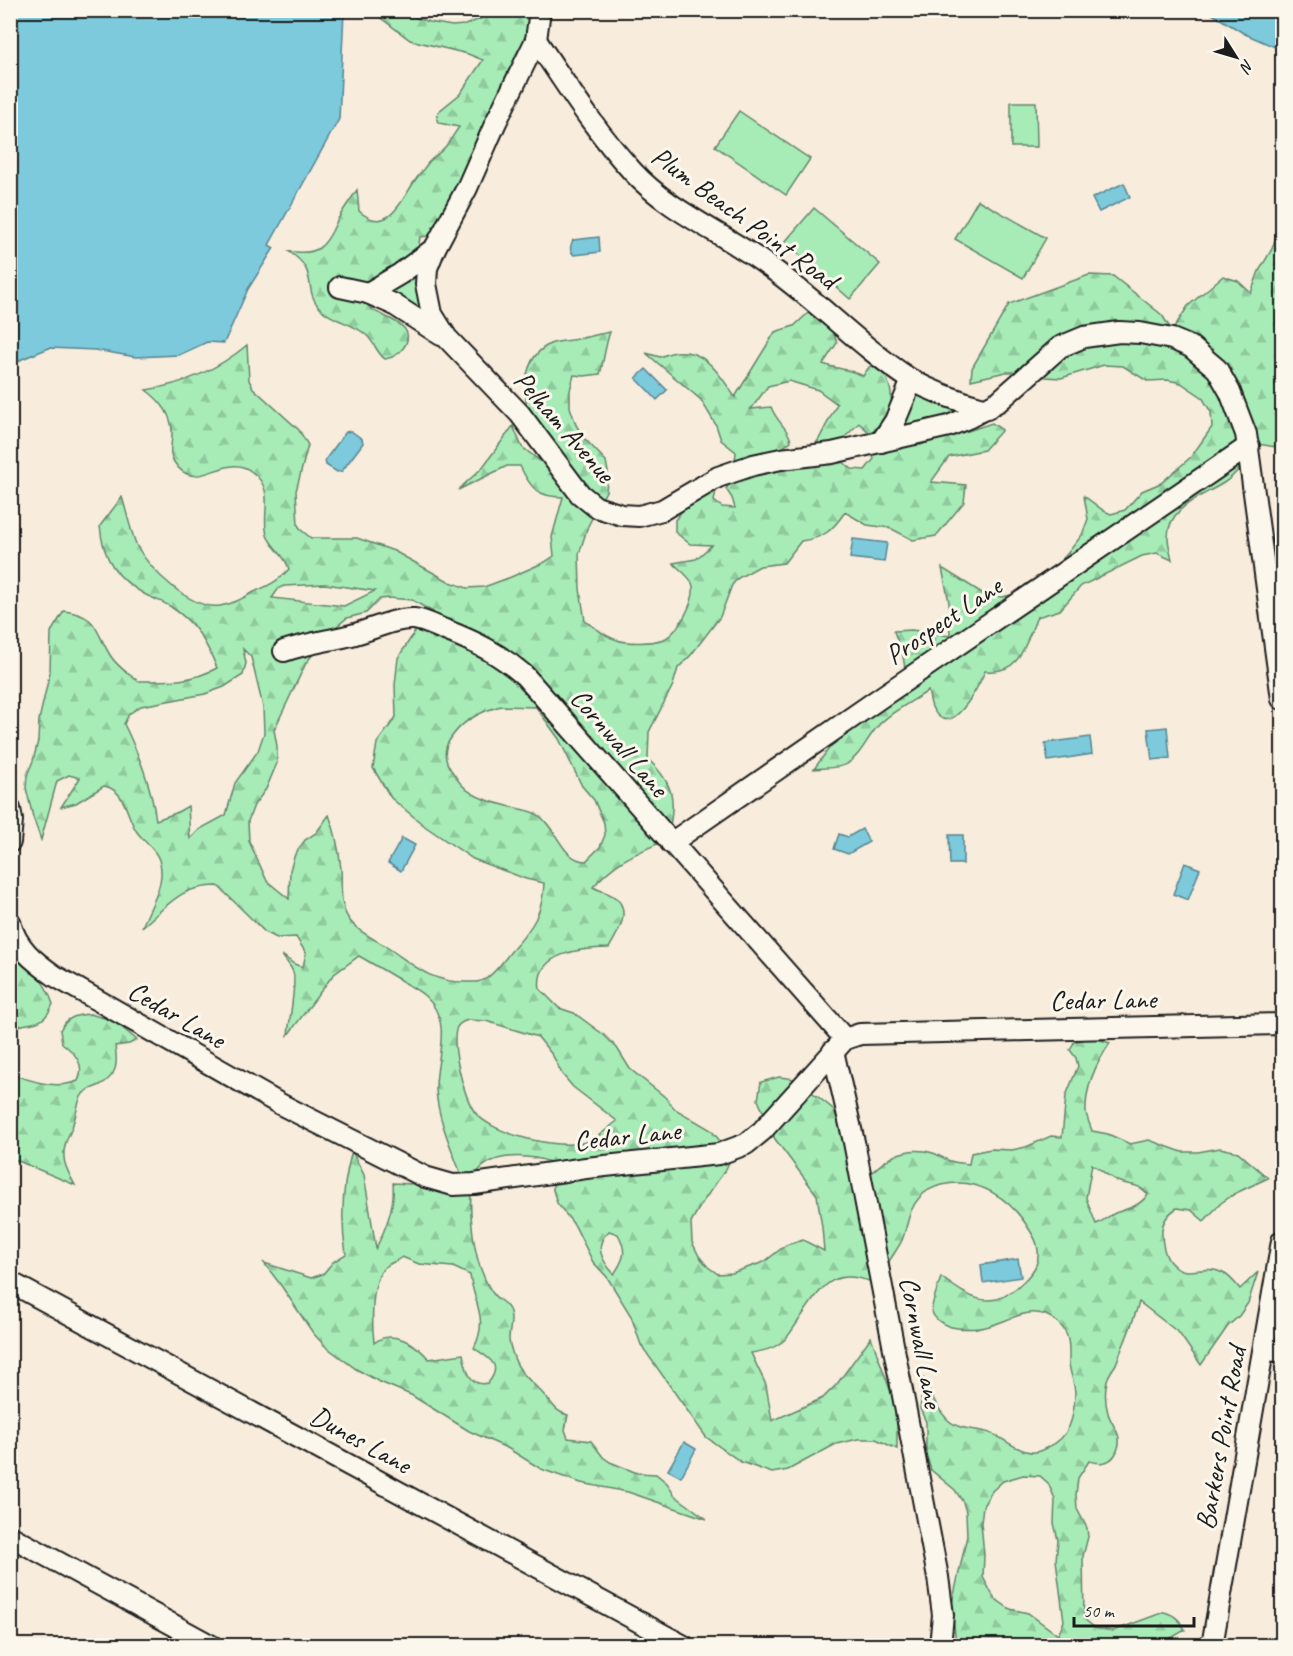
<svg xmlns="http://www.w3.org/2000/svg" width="1293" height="1656" viewBox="0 0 1293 1656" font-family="Caveat,sans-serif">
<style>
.green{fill:#a7ecb7;stroke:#62846a;stroke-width:1.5}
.forest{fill:url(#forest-firs);stroke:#62846a;stroke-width:1.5;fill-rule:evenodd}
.water{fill:#7dcadc;stroke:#56848f;stroke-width:1.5}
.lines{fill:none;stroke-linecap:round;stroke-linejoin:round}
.minor-casing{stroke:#1c1c1c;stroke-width:24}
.minor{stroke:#fbf7ec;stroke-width:20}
.labels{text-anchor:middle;stroke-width:6;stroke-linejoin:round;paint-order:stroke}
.street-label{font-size:28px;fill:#1c1c1c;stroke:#fbf7ec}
</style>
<defs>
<pattern id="forest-firs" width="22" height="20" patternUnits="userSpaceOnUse" patternTransform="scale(1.5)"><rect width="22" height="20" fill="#a7ecb7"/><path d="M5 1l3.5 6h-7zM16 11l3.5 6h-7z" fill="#8fca9d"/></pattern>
</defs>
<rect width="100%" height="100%" fill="#f8ecdc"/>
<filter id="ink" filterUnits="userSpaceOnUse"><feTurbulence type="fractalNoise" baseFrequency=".0167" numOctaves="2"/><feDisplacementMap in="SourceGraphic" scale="12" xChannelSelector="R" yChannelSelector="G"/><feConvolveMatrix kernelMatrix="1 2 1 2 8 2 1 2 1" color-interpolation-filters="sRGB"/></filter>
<g filter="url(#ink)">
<g class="green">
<path d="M1011,102h25l1,45h-26z"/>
<path d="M739,111l71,48 -24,36 -71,-49z"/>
<path d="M978,200l68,38 -23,40 -68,-39z"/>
<path d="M814,208l66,56 -30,35 -65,-57z"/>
<path d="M425,259l8,67 -59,-34z"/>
<path d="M914,391l55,17 -31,18 -43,6z"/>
</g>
<g class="forest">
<path d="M500,11h35l-6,22 -56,124 -36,72 -9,7 -8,1 -2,13 -55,50c3,3 6,7 10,10 13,9 45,15 31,37 -5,7 -11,11 -19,12 -9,-7 -11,-18 -20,-25 -14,-12 -34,-13 -47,-28 -10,-12 -6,-27 -13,-39 -4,-7 -11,-12 -17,-16 29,5 37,-3 48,-28 5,-11 14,-22 21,-33l2,21c28,25 42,-9 55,-29 4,-6 9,-12 14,-19 5,-6 12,-10 17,-16 5,-6 9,-13 14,-20l-20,-4 -2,-4 1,-7 22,-18 23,-34 -15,-6 -58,-14 -29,-22 30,-2 18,6 23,4 13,-1z"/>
<path d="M1282,219v229l-24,-4c-13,12 -16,27 -33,38 -21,14 -57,24 -57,55 0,8 3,16 4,23l-15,-7 -15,3 -61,30 -21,24 -23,7c-12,27 -16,58 -52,54 -6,14 -34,72 -52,38 -3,-5 -3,-12 -5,-18 -17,11 -39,22 -51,36 -10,12 -17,29 -30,37 -6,4 -25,4 -33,5l27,-37 63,-55c3,-18 -5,-29 -10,-46l18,-1 38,6 -1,-34 -7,-34 40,25 20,4 13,-3 13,-11 21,-10 18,-19 15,-19 6,-16 -4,-23 20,15 7,3 14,-4 17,-19 19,-8 30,-26 21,-30 -1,-15 -9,-15 -21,-14 -13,-3 -21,1 -24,-15 -19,-1 -43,13 -16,-1 -27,-5h-12l-35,8 1,-12 37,-64 80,-29 24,1 49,39 10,16 16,-25 35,-30 15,5 13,12 8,-22 13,-22z"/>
<path d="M808,313c22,5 22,9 29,30l-14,21c13,5 27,5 40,12l6,-9 6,-3c13,9 21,33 13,47 -4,8 -11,16 -17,23l-12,-11 -13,13 -3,26 9,7 13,1 9,-11 -3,-7 15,-6 35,-1 22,-9 25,-5 24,-8 10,7 -18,20 -35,7 -18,25 35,3 -2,17 -28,34 -23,4 -23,-12 -23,-3 -22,-13c-13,19 -21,26 -44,29l-17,22 -24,3 -22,12 -6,7 -12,32 -29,38 -13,13 -5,17 -24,47 -1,27c30,29 26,43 20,80 -32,15 -51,20 -75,48 7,4 17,6 23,11 16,14 1,36 -7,50 -26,0 -75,4 -69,41l19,19 15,5 30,22 13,13 13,21 35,28 10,12 36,21 14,17 5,13 -4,9 -24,34 -11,19 1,20 7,14 9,11 10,7 14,-1 32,-11 22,-17 17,-5 21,11 -2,-24 -5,-32 -42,-56 -17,-39 3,-18 18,-5 16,2 37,29 7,14 23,60c20,-21 40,-38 71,-29 6,2 11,6 17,8 6,2 13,2 19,3l2,-11 20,-4 21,1 14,-3 25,-11 11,1 4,-41 12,-30 -2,-8 -6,-8 4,-8c14,-5 23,-4 36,1 -13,19 -25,44 -24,69 1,6 4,13 6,19l16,3 22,10 19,-4 33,12h16l22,-4 18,4 30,26 -32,15 -15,10 -17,18 -13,-11 -14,-2c-11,7 -16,15 -15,27 1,16 5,33 24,36 12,1 22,-5 37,2 7,3 12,10 17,16l18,-17 -10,31 -9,13 -11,10 -27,39 -22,-32 -40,-31c-6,21 -15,41 -23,62 -3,5 -7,10 -9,16 -2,10 -2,23 1,33 3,12 15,21 10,35 -4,14 -15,17 -29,13l-11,17 -2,17 1,14 10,19 1,9 -5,19 1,63 11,9 18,3 51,-19c11,3 16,8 21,18l-26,15h-203l-4,-41 15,-68 -1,-24 -3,-10 -8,-12 -24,-20 -5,-16v-32l-6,-13 4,-30c7,14 12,29 23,40 12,12 27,9 43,14 12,4 23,15 36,18 9,3 14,0 22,-4 22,-9 26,-30 27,-53 0,-11 -5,-20 -6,-31 0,-9 1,-18 -2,-27 -2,-7 -8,-13 -14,-17 -24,-17 -48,6 -73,9 -10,1 -22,1 -32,-2 -6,-2 -15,-8 -16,-15 -2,-5 7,-26 9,-34 31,23 52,36 83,4 11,-11 17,-20 13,-36 -1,-6 -5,-11 -8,-16 -18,-30 -51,-53 -87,-44 -9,2 -17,6 -23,13 -11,12 -11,28 -17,42 -3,7 -8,13 -12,20 -4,7 -6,17 -8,26 -48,-21 -57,-4 -83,34 -5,7 -10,17 -17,22 -9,7 -19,9 -31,11l15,32 6,36 51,-23 14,-14 34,-47 26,72v40l-21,-10h-18l-22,5 -48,26 -16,3 -31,-11 -35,-25 -65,-92 -10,-29 -24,-39 -14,-15 -18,-36 -18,-23 -4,-13v-27c-22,-8 -61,-12 -76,10 -13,18 -3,80 5,99 3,8 7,17 13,24 5,5 13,8 15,16 3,10 -1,18 -1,27 0,4 2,9 3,13 7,23 18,27 32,43 9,9 11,17 24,20l-3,15 3,8 23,3 12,16 7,5 27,11 19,1 11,9 7,12 33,24 -79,-27 -47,-9 -40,-14 -32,-20 -40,-18 -58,-36 -31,-13 -24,-13 -31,-23 -12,-13 -33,-49 -16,-21 47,15 12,-4 10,-12 13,-8c-6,-36 -4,-68 6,-103l12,24 12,73c10,-20 19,-42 17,-65l39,2 29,-11c-10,-26 -23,-55 -25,-84 -1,-31 18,-67 -10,-93 -5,-5 -13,-9 -19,-13 -16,-9 -32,-19 -48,-28l-26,19 -45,60c1,-13 9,-55 5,-63 -2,-6 -8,-12 -11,-17l12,9 9,3 3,-14 -10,-16 -19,1 -11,-5 -48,-47c-39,0 -48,18 -76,41 7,-17 18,-35 19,-52 1,-23 -12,-27 -24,-43 -11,-16 -11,-42 -33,-46l-28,17 -15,4 19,-29 -11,-3 -12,6 -16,59 -8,-23 -7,-29 1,-13 6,-14 5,-20 1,-21 11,-48 1,-40 13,-21c35,5 30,18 46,44 6,10 18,19 28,26 30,0 51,2 79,-13 -11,-26 -21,-45 -46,-61 -7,-5 -17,-8 -25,-12 -29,-16 -43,-35 -46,-69l22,-29c4,13 10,39 15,49 13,24 54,64 83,60 13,-2 23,-8 34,-14 16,-7 23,-10 35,-23 -5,-16 -18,-22 -22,-34 -6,-23 9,-45 -15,-63 -28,-22 -56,25 -78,-10 -6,-9 -2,-17 -2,-27 1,-19 -11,-34 -26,-45 39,-6 71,-20 101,-45l2,35 4,8 46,42 9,15 -12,46 2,34 3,5 10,8h46l37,13 56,31 17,6 17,-1 27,-10 34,-15 9,-6 -2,-19 11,-40c-25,0 -32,-8 -43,-31h-13l-49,24 24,-22 31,-42 9,21 17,13c-8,-33 -31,-95 11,-116 8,-3 19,-3 27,-5 11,-2 22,-5 33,-7 -5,14 -6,28 -10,42l-16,2 -10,-1 -4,15v17l6,18 8,13 22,23 2,11 -2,19 -18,35 -9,28 1,35 5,32c10,6 20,16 32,19 12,4 35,3 47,-1 14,-5 34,-42 28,-56 -4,-8 -13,-14 -19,-20l23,-4 16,-14 -22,-1 -15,-12v-12l14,-18 28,-17 -3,16 8,6 13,1 -3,-10 -6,-9 7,-11 3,-26 -15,-12 -5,-15 -15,-25 -55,-47 14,4c38,-18 56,12 75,40l40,-65 19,-6zM789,381l29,9 19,14 -18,35 -19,28 -12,-1 -12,-13 15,-12c-3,-14 -14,-18 -20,-34l-20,2 17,-23zM325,584l50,7 -31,15 -72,-8 7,-10 5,-2zM389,598l23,2 21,12 -19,21 -16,25 -3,27 1,32 -19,26 -4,25 18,30 35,29 47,32 53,20 18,4c-1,29 -11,44 -30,65 -9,10 -16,22 -27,30 -7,5 -14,4 -22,4 -35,0 -50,-16 -77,-34 -13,-9 -32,-17 -40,-30 -9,-15 -6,-33 -7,-49 -2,-19 -5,-36 -12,-54l-13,18 -11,7 -10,14 -5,16 -1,29 -22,-18 -18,-40 -1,-20 6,-16 12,-16 11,-26v-17l-3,-16 32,-67 26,-33 15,-12 19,-5 14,-14zM243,649l8,8 12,50 1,26 -6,18 -23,32 -9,32 -26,14 -10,10 -2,-33 -12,7 -20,7c-5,-35 -17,-65 -32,-96l5,-10 12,-8 64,-12 19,-7 19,-12 3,-12zM501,706l35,1 23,32 23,47 12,14 10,23 1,12 -5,12 -14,14c-24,0 -30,-35 -48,-46 -6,-4 -15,-5 -22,-7 -17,-4 -42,-9 -54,-23 -4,-4 -7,-10 -11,-15 -6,-8 -8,-20 -2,-29 12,-20 30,-29 52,-35zM468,1020l18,1 52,16 15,19 9,18 11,13 44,34c-9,7 -20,18 -31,21 -27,8 -95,-7 -112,-31 -10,-15 -24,-67 -17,-84 3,-5 7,-6 11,-7zM1092,1164c9,6 16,12 25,17 13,5 21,2 31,13 -7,11 -18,14 -30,18 -7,2 -15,9 -22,12l-10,-26zM609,1231l9,3c9,17 7,24 -4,40 -12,-13 -21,-29 -5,-43zM402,1257l17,7 34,3 17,8c4,29 19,43 4,73 14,10 30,16 14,35 -19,5 -22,-15 -25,-29l-34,5c-13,-15 -37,-31 -55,-16 -2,-19 -4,-62 11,-76 5,-4 12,-6 17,-10zM1023,1475l17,1 8,7 7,16 -1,24 4,17 -2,20 8,61 -6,14 -30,-22 -18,-4 -16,-11 -11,-21 1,-22 -3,-32 2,-17 9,-15 11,-10z"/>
<path d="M10,949c20,15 35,31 43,55 -11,26 -22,15 -42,25z"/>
<path d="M90,1014l24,7 23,19 -8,4 -14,2c3,18 2,30 -15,39 -8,4 -15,4 -19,12 -4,8 -5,19 -8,27 -2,8 -7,15 -8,22 -4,15 3,26 10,39l-64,-27v-84c22,7 44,16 67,7 8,-16 -3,-28 -16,-38l-2,-13c7,-13 16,-15 30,-16z"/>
</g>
<g class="water">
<path d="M11,10l333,1 -5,108 -70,126 5,3 -26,41 -24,54 -17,-1 -28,13 -43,2 -41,-7 -46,-2 -27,11 -11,8z"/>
<path d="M1207,11h75v39l-37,-16z"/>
<path d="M1124,183l6,14 -31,15 -7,-14z"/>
<path d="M599,237l1,15 -26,3c-5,-5 -4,-9 -1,-15z"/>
<path d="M646,369l21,21 -10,10 -21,-22z"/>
<path d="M351,431l11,8 1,4 -21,28 -5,1 -11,-7 -1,-5 21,-28z"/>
<path d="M853,539l34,4 -3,19 -34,-4z"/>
<path d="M1167,727l3,31 -18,2 -4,-31z"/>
<path d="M1090,737l2,17 -44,7 -3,-18z"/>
<path d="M862,829l7,13 -21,12 -14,-5 5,-15 9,3z"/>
<path d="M949,835h14v29h-13z"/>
<path d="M402,838l13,7 -14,26 -13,-8z"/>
<path d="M1185,863l15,6 -12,31 -15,-6z"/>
<path d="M1018,1259l3,18 -38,6 -2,-18z"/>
<path d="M684,1442l12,7 -15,28 -13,-7z"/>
</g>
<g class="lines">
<defs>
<g id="minor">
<path d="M536,40c31,46 60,92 97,132 36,39 88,60 131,91 51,35 94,82 146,116 20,12 54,24 77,30"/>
<path d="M435,248l-8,20 -1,16 6,30 15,24 73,76 60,80 16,13 26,8 17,1 23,-6 56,-33 35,-12 28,-6 51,-6 117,-27 21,-9 29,-16 61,-54 24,-10 35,-5 21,1 32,6 19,8 26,22 13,23 16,42 36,265"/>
<path d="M340,287l28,6 25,11 48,31"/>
<path d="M368,293l32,-19 35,-26 32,-60 29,-66 40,-82 4,-30"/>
<path d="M881,442l14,-21 17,-41"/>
<path d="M284,651c21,-7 42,-10 63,-15 21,-4 45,-18 67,-17 10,1 21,7 31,11 31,12 53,23 79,45l321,364"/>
<path d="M10,809l2,11 -2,22"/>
<path d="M671,843l209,-145 369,-252"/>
<path d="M10,922c6,26 25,40 45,54l225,128 145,73 28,8 21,-1 112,-16 133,-14 27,-10 16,-13 83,-92 15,-5 422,-10"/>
<path d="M833,1051l21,91 84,435 5,38 -3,31"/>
<path d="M10,1282l674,364"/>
<path d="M1264,1349l18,3"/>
<path d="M10,1536l202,110"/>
<path d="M1212,1646l70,-405"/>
</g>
</defs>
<use href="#minor" class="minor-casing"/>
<use href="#minor" class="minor"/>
</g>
</g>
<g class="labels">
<g class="street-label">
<text transform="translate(745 217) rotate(36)" y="10">Plum Beach Point Road</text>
<text transform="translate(565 426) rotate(49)" y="10">Pelham Avenue</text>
<text transform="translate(943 620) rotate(-34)" y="10">Prospect Lane</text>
<text transform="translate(620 742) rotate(49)" y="10">Cornwall Lane</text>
<text transform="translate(1103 999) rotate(-1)" y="10">Cedar Lane</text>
<text transform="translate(177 1014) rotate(30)" y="10">Cedar Lane</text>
<text transform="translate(627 1135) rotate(-6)" y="10">Cedar Lane</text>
<text transform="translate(922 1342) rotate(79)" y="10">Cornwall Lane</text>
<text transform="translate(1220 1438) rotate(-80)" y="10">Barkers Point Road</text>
<text transform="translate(361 1439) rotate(29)" y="10">Dunes Lane</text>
</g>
</g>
<rect width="1293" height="1656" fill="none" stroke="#fbf7ec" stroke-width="36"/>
<rect x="18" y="18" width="1257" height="1620" fill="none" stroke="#1c1c1c" stroke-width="2" filter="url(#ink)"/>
<g transform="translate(1236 57) rotate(127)" stroke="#fbf7ec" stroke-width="4.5" paint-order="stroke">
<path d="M0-4.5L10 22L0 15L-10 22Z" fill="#1c1c1c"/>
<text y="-9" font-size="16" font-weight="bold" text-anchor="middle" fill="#1c1c1c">N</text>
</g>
<path d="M1074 1617v9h120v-9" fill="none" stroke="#1c1c1c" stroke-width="3"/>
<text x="1083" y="1617" font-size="18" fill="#1c1c1c" stroke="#fbf7ec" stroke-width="4.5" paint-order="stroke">50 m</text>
</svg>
